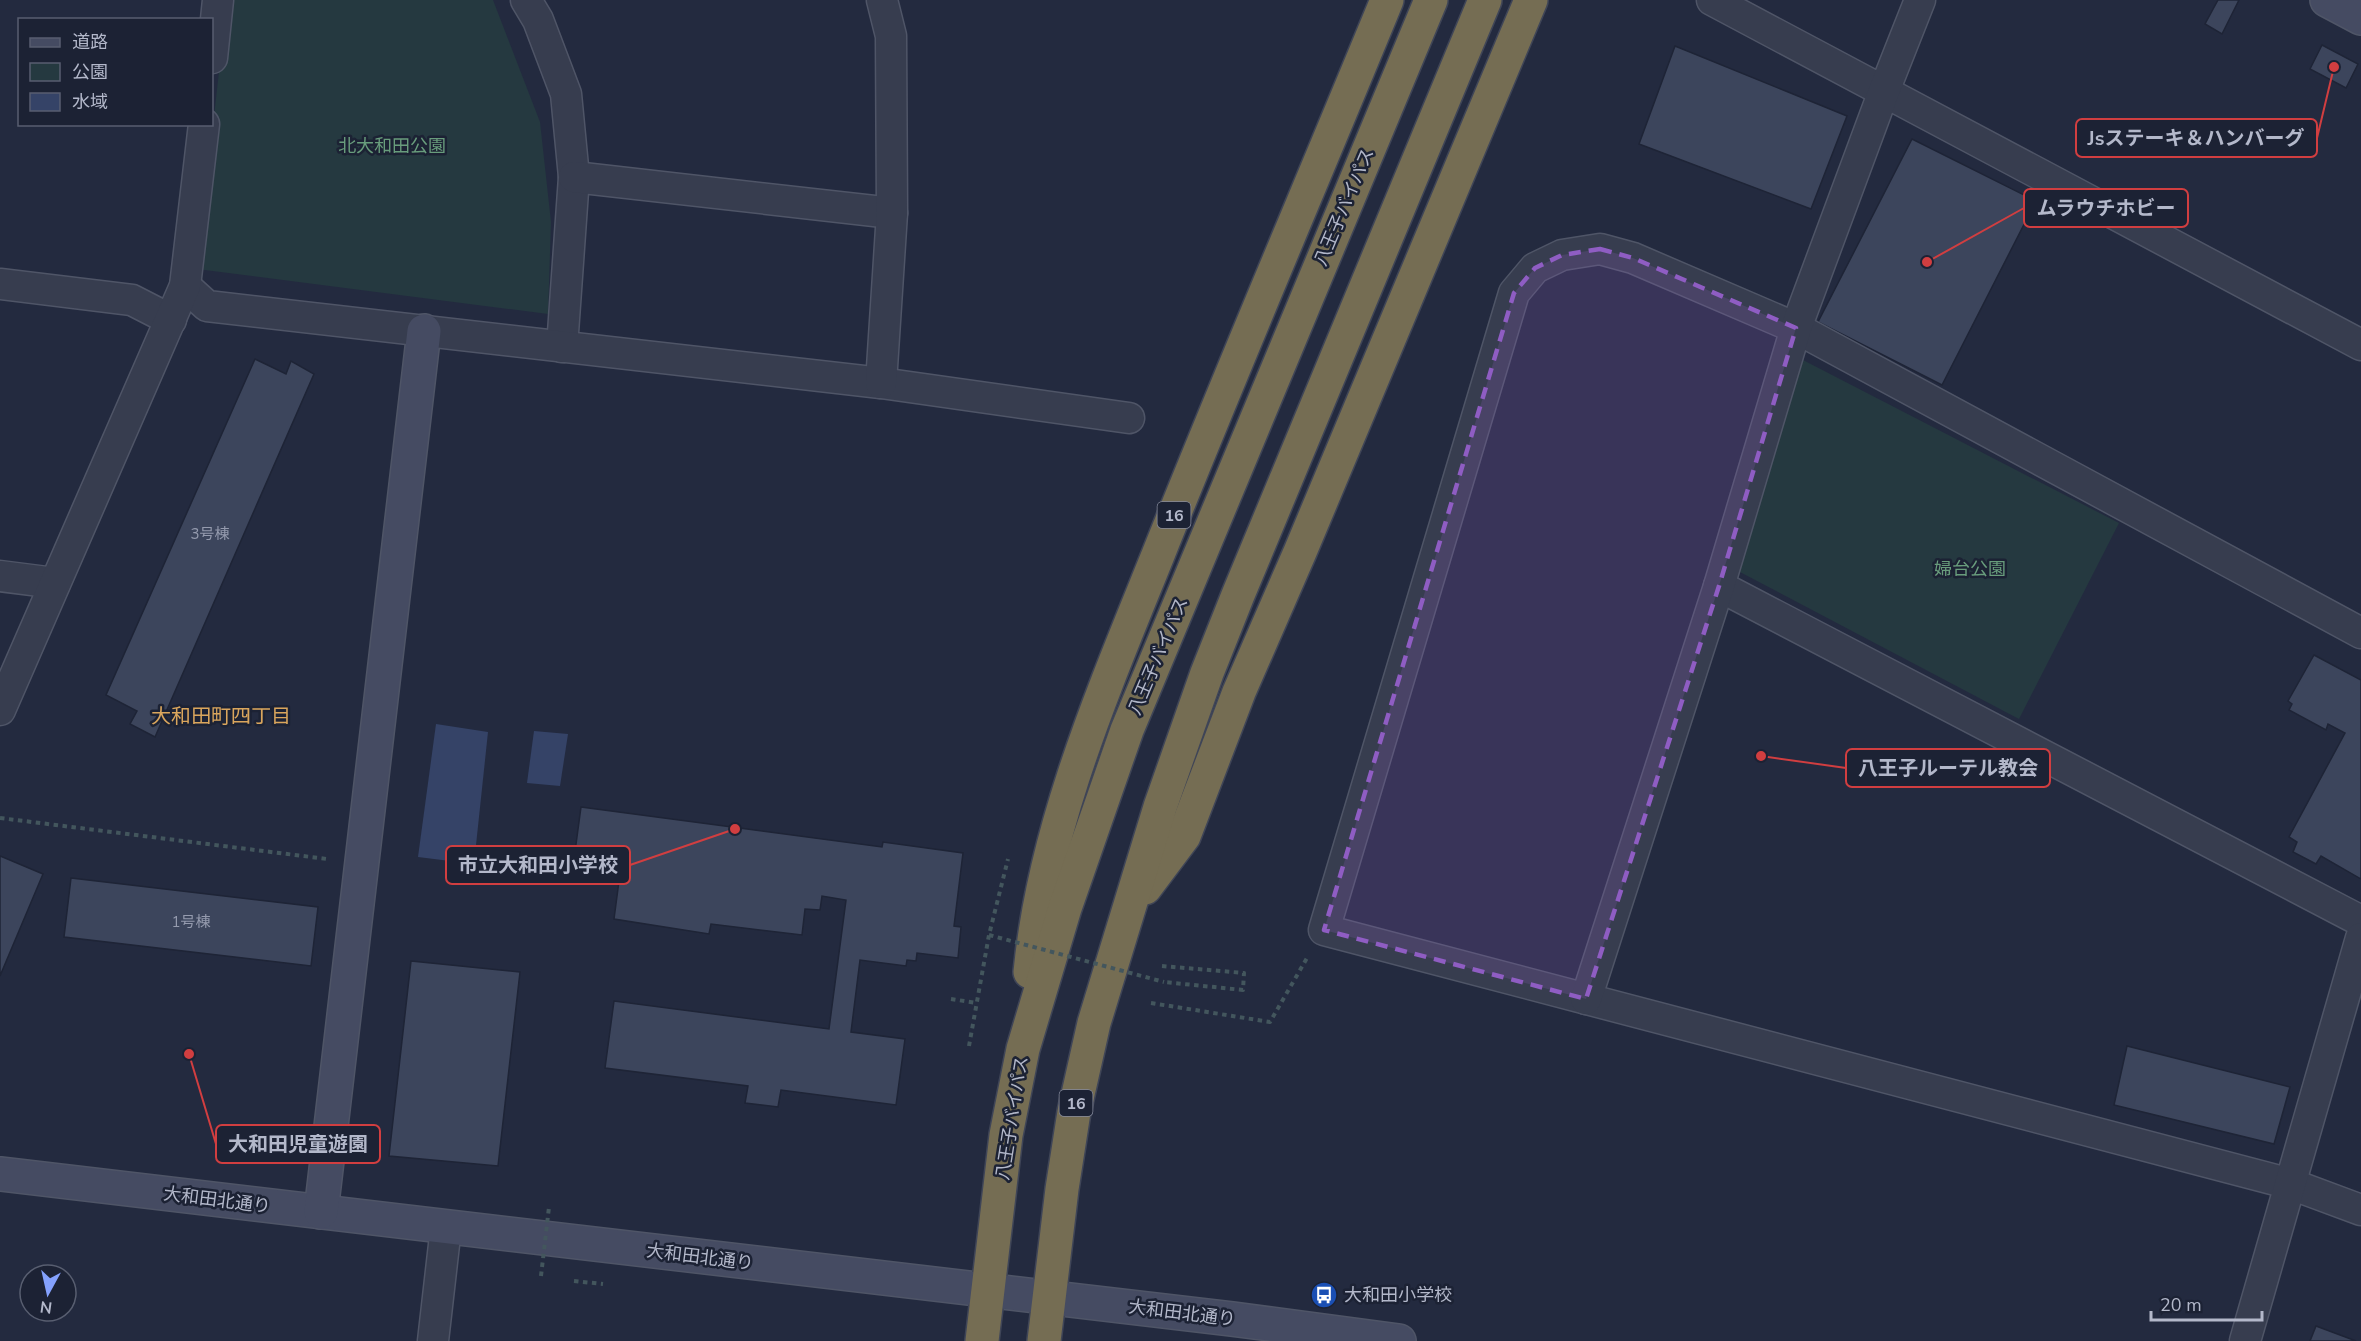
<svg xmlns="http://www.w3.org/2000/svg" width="2361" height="1341" viewBox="0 0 2361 1341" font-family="'Nunito Sans','Noto Sans JP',sans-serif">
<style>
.green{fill:#253940}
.water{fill:#354367}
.building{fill:#3c455c;stroke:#1e2436;stroke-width:1.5}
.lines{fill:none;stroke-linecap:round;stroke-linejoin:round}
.street-casing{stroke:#4f5567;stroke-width:33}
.secondary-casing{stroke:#4f5567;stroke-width:36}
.highway-casing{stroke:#3f4557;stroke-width:36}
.path{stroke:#43565d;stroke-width:4;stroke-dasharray:4.5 4.5;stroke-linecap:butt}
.street{stroke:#373d4f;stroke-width:30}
.secondary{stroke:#454b62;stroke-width:33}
.highway{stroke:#756d53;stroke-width:33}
.path-bridge{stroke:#43565d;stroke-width:4;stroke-dasharray:4.5 4.5;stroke-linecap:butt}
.marked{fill:#8f5dc3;fill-opacity:0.2;stroke:#8f5dc3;stroke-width:4.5;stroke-dasharray:12 8;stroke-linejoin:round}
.labels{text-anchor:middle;stroke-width:5;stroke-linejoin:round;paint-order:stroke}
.number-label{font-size:15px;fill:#959bae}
.shield{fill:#1c2234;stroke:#868b9d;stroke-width:1.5}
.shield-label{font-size:16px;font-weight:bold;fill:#b3b8ca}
.park-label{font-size:18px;fill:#689c7c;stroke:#1c2234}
.street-label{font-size:18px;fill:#b3b8ca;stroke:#1c2234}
.poi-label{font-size:18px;fill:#b3b8ca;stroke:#1c2234;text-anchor:start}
.neighbourhood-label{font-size:20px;fill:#daa65d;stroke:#1c2234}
.leader{fill:none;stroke:#d13e40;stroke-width:2}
.callout-dot{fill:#d13e40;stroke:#1c2234;stroke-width:2}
.callout{fill:#1c2234;stroke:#d13e40;stroke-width:2}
.callout-label{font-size:20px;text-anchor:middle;font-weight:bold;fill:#b3b8ca}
</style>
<rect width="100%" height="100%" fill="#232a3f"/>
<g class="green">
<path d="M227,0h266l47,122 11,100 -3,92 -351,-45z"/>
<path d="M1803,360l316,163 -100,196 -281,-148z"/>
</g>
<g class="water">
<path d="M436,724l52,8 -14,132 -56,-7z"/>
<path d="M534,731l34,3 -8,52 -33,-3z"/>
</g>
<g class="building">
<path d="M2218,0h21l-17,34 -17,-10z"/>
<path d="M2322,45l36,19 -12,24 -36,-19z"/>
<path d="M1675,46l172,70 -36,93 -172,-65z"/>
<path d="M1912,139l124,62 -94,184 -124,-63z"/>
<path d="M255,359l31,15 5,-13 23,13 -159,363 -25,-13 7,-13 -31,-16z"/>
<path d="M2314,655l47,25v199l-40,-23 -5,8 -23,-12 4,-10 -8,-5 56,-104 -17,-9 -2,6 -37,-20 3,-6 -4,-3z"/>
<path d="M581,807l301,40 1,-5 80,11 -9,73 7,1 -3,31 -41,-5 -1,8 -9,-1 -1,6 -46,-6 -9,72 54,7 -9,66 -115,-15 -3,17 -33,-4 3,-17 -143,-18 9,-67 215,28 17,-129 -24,-4 -2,14 -15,-1 -3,26 -91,-11 -2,10 -95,-15 5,-38 -47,-7z"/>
<path d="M0,856l43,18 -43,102z"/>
<path d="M71,878l247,29 -7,59 -247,-29z"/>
<path d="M411,961l109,11 -22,194 -109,-10z"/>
<path d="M2127,1046l163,41 -16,57 -160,-39z"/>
<path d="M2316,1326l40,15h-46z"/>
</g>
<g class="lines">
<defs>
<g id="street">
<path d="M526,0l12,20 28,74 8,83 -12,170"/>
<path d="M1712,0l649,345"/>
<path d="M212,58l6,-58"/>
<path d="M574,177l318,36"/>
<path d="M0,284l132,16 39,20"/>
<path d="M185,286l22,20 674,77 248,35"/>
<path d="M881,383l11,-170 -1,-177 -9,-36"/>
<path d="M0,576l55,7"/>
<path d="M1719,586l642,335"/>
<path d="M2361,633l-565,-305 -163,-70 -33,-9 -38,6 -27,13 -21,25 -190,637 967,254 70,26"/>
<path d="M0,710l185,-424 19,-162"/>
<path d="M1586,999l133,-413 77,-258 88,-237 36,-91"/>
<path d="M433,1341l13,-114"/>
<path d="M2245,1341l116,-403"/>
</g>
<g id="secondary">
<path d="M2327,0l34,18"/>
<path d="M0,1174l1232,145 167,22"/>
<path d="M321,1212l103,-881"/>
</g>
<g id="highway">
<path d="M1145,888l39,-52 55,-144 61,-140 231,-552"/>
<path d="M1030,972c14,-145 74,-283 128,-417 74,-186 153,-370 229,-555"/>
<path d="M982,1341l24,-206 17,-86 42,-141 62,-178 304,-730"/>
<path d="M1044,1341l18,-152 12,-77 20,-89 66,-216 47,-134 31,-78 247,-595"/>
</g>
</defs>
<use href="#street" class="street-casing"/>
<use href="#secondary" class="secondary-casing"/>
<use href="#highway" class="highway-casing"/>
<g class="path">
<path d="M0,818l327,41"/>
<path d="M1162,966l82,7 -1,17 -79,-8"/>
<path d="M951,999l26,4"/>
<path d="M1151,1003l119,19 37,-64"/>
<path d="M969,1046l20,-111 19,-76"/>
<path d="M574,1281l29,3"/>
</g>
<use href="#street" class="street"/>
<use href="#secondary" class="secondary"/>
<use href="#highway" class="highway"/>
<g class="path-bridge">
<path d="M989,935l175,47"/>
<path d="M541,1276l8,-69"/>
</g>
</g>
<path class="marked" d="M1600,249l33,9 163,70 -77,258 -133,413 -262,-69 190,-637 21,-25 27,-13z"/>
<defs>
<symbol id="bus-disc" viewBox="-11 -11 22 22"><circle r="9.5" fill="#1a4fb4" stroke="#1c2234"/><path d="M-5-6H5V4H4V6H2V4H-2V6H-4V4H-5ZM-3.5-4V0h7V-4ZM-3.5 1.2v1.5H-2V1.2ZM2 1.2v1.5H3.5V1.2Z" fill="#fff"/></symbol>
</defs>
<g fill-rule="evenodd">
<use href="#bus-disc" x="1309" y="1280" width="30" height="30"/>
</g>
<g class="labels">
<g class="number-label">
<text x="210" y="539">3号棟</text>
<text x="191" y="927">1号棟</text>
</g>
<g class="shield">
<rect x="1157.5" y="502" width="33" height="26" rx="4.5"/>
<rect x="1059.5" y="1090" width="33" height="26" rx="4.5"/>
</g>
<g class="shield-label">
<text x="1174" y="521">16</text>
<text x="1076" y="1109">16</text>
</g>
<g class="park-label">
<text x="392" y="152">北大和田公園</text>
<text x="1970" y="575">婦台公園</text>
</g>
<g class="street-label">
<text transform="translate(1344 207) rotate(-67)" y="6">八王子バイパス</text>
<text transform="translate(1158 656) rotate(-67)" y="6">八王子バイパス</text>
<text transform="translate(1012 1118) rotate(-81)" y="6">八王子バイパス</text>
<text transform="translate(217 1200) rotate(7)" y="6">大和田北通り</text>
<text transform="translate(700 1257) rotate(7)" y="6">大和田北通り</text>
<text transform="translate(1182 1313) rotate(7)" y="6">大和田北通り</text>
</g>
<g class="poi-label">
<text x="1344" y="1301">大和田小学校</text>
</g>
<g class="neighbourhood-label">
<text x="221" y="723">大和田町四丁目</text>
</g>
</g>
<path class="leader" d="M2334 67L2317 138M1927 262L2024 208M1761 756L1846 768M735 829L630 865M189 1054L216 1144"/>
<g class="callout-dot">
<circle cx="2334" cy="67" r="6"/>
<circle cx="1927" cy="262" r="6"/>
<circle cx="1761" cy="756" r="6"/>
<circle cx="735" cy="829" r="6"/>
<circle cx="189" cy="1054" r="6"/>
</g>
<g class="callout">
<rect x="2076" y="119" width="241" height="38" rx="6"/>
<rect x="2024" y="189" width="164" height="38" rx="6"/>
<rect x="1846" y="749" width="204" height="38" rx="6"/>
<rect x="446" y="846" width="184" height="38" rx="6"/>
<rect x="216" y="1125" width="164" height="38" rx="6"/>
</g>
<g class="callout-label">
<text x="2196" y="145">Jsステーキ＆ハンバーグ</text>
<text x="2106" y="215">ムラウチホビー</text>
<text x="1948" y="775">八王子ルーテル教会</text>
<text x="538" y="872">市立大和田小学校</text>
<text x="298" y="1151">大和田児童遊園</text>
</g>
<rect x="18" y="18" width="195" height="108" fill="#1c2234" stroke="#585e70" stroke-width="1.5"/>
<rect x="30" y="38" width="30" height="9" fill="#454b62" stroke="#585e70" stroke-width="1.5"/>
<text x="72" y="48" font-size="18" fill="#b3b8ca">道路</text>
<rect x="30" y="63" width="30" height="18" fill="#253940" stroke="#585e70" stroke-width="1.5"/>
<text x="72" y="78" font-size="18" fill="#b3b8ca">公園</text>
<rect x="30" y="93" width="30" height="18" fill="#354367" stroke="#585e70" stroke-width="1.5"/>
<text x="72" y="108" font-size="18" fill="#b3b8ca">水域</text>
<g transform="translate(48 1293) rotate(188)"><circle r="28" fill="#1c2234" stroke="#585e70" stroke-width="1.5"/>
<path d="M0-4.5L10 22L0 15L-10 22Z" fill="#84a1fd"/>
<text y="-9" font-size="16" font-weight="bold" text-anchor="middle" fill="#b3b8ca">N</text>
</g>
<path d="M2151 1311v9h111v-9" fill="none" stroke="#b3b8ca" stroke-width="3"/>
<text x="2160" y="1311" font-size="18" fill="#b3b8ca" stroke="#1c2234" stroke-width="4.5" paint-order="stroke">20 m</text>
</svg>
